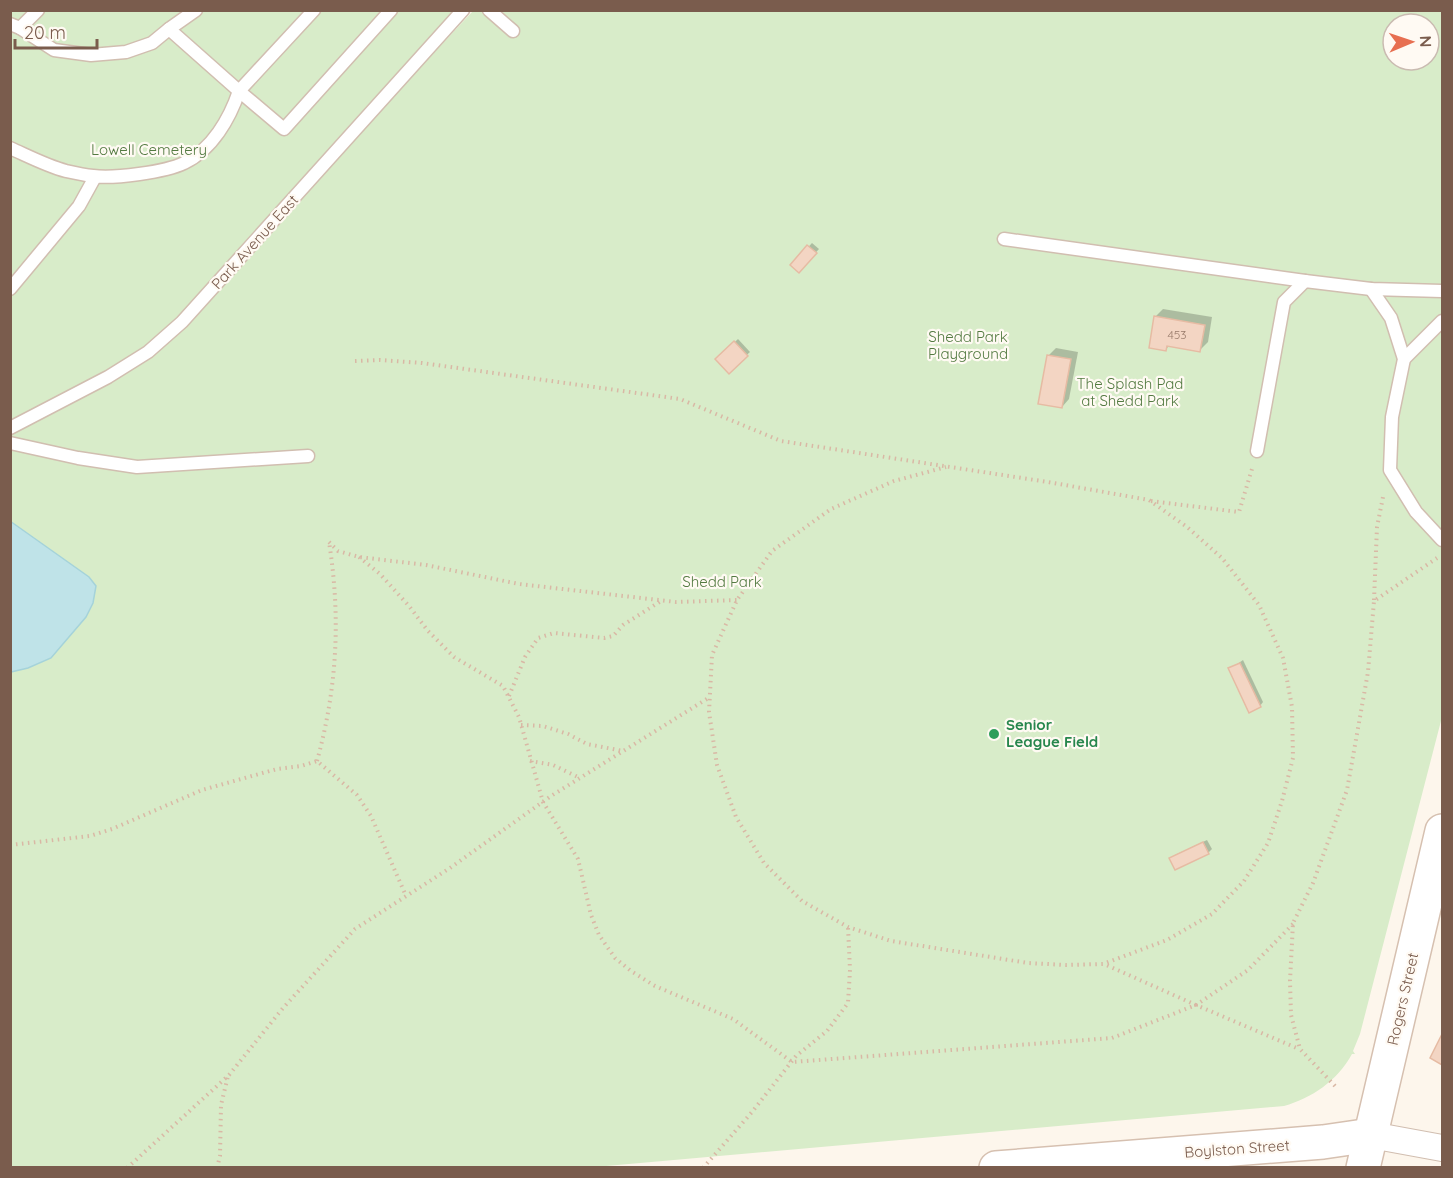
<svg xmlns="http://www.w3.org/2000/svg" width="1453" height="1178" viewBox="0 0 1453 1178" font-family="Quicksand,sans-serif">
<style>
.green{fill:#d8ecc9;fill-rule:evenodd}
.water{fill:#bfe3e8;stroke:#a5d3da;stroke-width:1.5}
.shadow{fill:#0003}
.building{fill:#f3d5c3;stroke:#e6bba3;stroke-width:1.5}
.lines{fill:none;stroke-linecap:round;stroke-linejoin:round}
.service-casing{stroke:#d1beb0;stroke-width:15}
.minor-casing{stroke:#d1beb0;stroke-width:28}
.secondary-casing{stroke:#d6c0b0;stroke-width:36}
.path{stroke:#d9b8a5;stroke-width:4;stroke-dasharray:1.5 4.5;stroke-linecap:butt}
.service{stroke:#fff;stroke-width:12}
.minor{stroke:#fff;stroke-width:26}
.secondary{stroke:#fff;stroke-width:33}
.leisure-dot{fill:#2e9e5b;stroke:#fffaf3;stroke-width:2}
.labels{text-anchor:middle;stroke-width:4.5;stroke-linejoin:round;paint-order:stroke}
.number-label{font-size:12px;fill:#987a6a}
.park-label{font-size:15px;fill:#537a41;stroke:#fffaf3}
.street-label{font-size:15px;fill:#7a5c4d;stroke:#fffaf3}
.leisure-label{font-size:15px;font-weight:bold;fill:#27864d;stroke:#fffaf3;text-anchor:start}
</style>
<rect width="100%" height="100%" fill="#fdf6ec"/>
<path class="green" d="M10,11h453l-248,275 258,-275h969v706l-82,317 -7,17 2,3h-3c-15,27 -40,44 -68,52l-689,61h-584zM1393,24h36v36h-36z"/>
<path class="water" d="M10,521l79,56 7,9 -3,17 -7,14 -35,41 -23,10 -17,4z"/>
<g class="shadow">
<path d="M812,243l7,6 -20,22 -7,-6z"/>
<path d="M1163,309l49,8 -4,25 -8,8 -30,-5 -5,5 -10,-33z"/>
<path d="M738,339l12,13 -21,19 -12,-12z"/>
<path d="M1056,348l22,4 -9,47 -7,8 -14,-51z"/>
<path d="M1243,660l20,42 -3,4 -30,-37z"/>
<path d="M1207,840l5,9 -4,4 -32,15 -5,-10 4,-3z"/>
</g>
<g class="building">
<path d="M807,245l10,8 -18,20 -9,-8z"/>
<path d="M1154,316l51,9 -5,27 -33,-6 -1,5 -17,-3z"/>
<path d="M734,341l14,15 -19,18 -14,-15z"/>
<path d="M1047,355l24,4 -9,49 -24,-4z"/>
<path d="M1240,663l21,44 -12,6 -21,-45z"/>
<path d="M1203,842l6,12 -34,16 -6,-12z"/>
<path d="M1442,1034v31l-12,-7z"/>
</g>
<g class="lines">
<defs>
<g id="service">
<path d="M314,10l-75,81 45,38 107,-119"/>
<path d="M489,10l24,21"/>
<path d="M10,24l10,4 18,-18"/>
<path d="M169,29l27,-19"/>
<path d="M10,148c18,8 37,18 56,23 9,2 18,4 27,5 20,3 73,-4 91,-13 28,-13 46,-45 55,-72l-70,-62 -17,14 -26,9 -35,3 -37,-5 -34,-22"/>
<path d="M1004,239l301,42"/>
<path d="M10,289l69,-83 16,-29"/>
<path d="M1371,289l20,29 13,41 -12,58 -2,53 26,42 26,28"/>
<path d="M1404,359l38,-38"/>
<path d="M10,428l98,-51 40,-25 34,-30 281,-312"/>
<path d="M10,443l68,15 59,9 171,-11"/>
<path d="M1257,451l27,-149 21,-21 66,8 71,2"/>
</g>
<path id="minor" d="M1371,1135l71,13"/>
<g id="secondary">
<path d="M996,1168l327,-26 48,-7"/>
<path d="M1363,1168l79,-337"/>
</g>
</defs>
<use href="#service" class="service-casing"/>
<use href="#minor" class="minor-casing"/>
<use href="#secondary" class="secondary-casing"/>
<g class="path">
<path d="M355,361l25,-1 42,3 258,36 101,42 267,41 101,18 38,27 35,31 37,47 24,53 9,49 1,51 -11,43 -14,42 -24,38 -32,33 -45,26 -64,24 -37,1 -38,-2 -137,-22 -43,-14 -46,-26 -38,-38 -28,-46 -19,-52 -8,-53 3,-57 25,-55 35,-49 59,-42 63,-28 52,-14"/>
<path d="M1151,501l88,11 13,-43"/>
<path d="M329,542l9,9 21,6 67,8 93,19 157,18 61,-2"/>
<path d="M359,557l21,17 29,32 19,25 26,26 49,29 16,31 24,85 35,57 13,56 8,20 16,23 16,13 24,15 78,33 59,43 320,-24 84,-33 -92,-41"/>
<path d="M1374,600l3,-73 6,-30"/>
<path d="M509,696l16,-39 13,-19 16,-5 50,5 9,-2 10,-11 38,-24"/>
<path d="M521,725l22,1 25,8 19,10 36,7"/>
<path d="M317,761c20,-73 24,-143 12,-219"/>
<path d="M530,761l23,4 27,13"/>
<path d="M10,845l80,-9 22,-7 90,-39 75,-21 24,-3 16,-5 40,34 14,21 35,80"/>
<path d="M1293,924l-45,46 -52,35 103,44"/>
<path d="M1335,1086l-35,-37 -9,-34 -1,-34 3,-58 20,-40 34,-93 21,-118 6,-71 63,-43"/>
<path d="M127,1168l102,-93 54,-67 72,-79 95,-61 101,-72 159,-99"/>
<path d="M217,1168l3,-12 1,-51 7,-29"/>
<path d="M703,1168l49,-56 44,-56 31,-25 21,-28 2,-33 -2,-43"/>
</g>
<use href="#service" class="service"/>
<use href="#minor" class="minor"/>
<use href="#secondary" class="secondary"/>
</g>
<circle class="leisure-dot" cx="994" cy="734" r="6"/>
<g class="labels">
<g class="number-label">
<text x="1177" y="339">453</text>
</g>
<g class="park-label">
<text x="149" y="155">Lowell Cemetery</text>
<text x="968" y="342">Shedd Park<tspan x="968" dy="17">Playground</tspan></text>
<text x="1130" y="389">The Splash Pad<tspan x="1130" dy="17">at Shedd Park</tspan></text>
<text x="722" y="587">Shedd Park</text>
</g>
<g class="street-label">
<text transform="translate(255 242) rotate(-48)" y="5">Park Avenue East</text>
<text transform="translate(1403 999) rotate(-77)" y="5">Rogers Street</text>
<text transform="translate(1237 1149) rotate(-4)" y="5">Boylston Street</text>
</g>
<g class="leisure-label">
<text x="1006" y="730">Senior<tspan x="1006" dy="17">League Field</tspan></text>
</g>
</g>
<rect width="1453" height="1178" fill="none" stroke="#7a5c4d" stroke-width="24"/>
<g transform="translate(1411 42) rotate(88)"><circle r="28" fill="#fffaf3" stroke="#cabbb1" stroke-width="1.5"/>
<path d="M0-4.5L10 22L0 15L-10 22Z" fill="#e76f51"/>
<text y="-9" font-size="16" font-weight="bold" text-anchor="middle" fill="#7a5c4d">N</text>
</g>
<path d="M15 39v9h82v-9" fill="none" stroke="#7a5c4d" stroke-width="3"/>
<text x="24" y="39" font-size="18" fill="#7a5c4d" stroke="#fffaf3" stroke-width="4.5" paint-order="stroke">20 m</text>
</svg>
